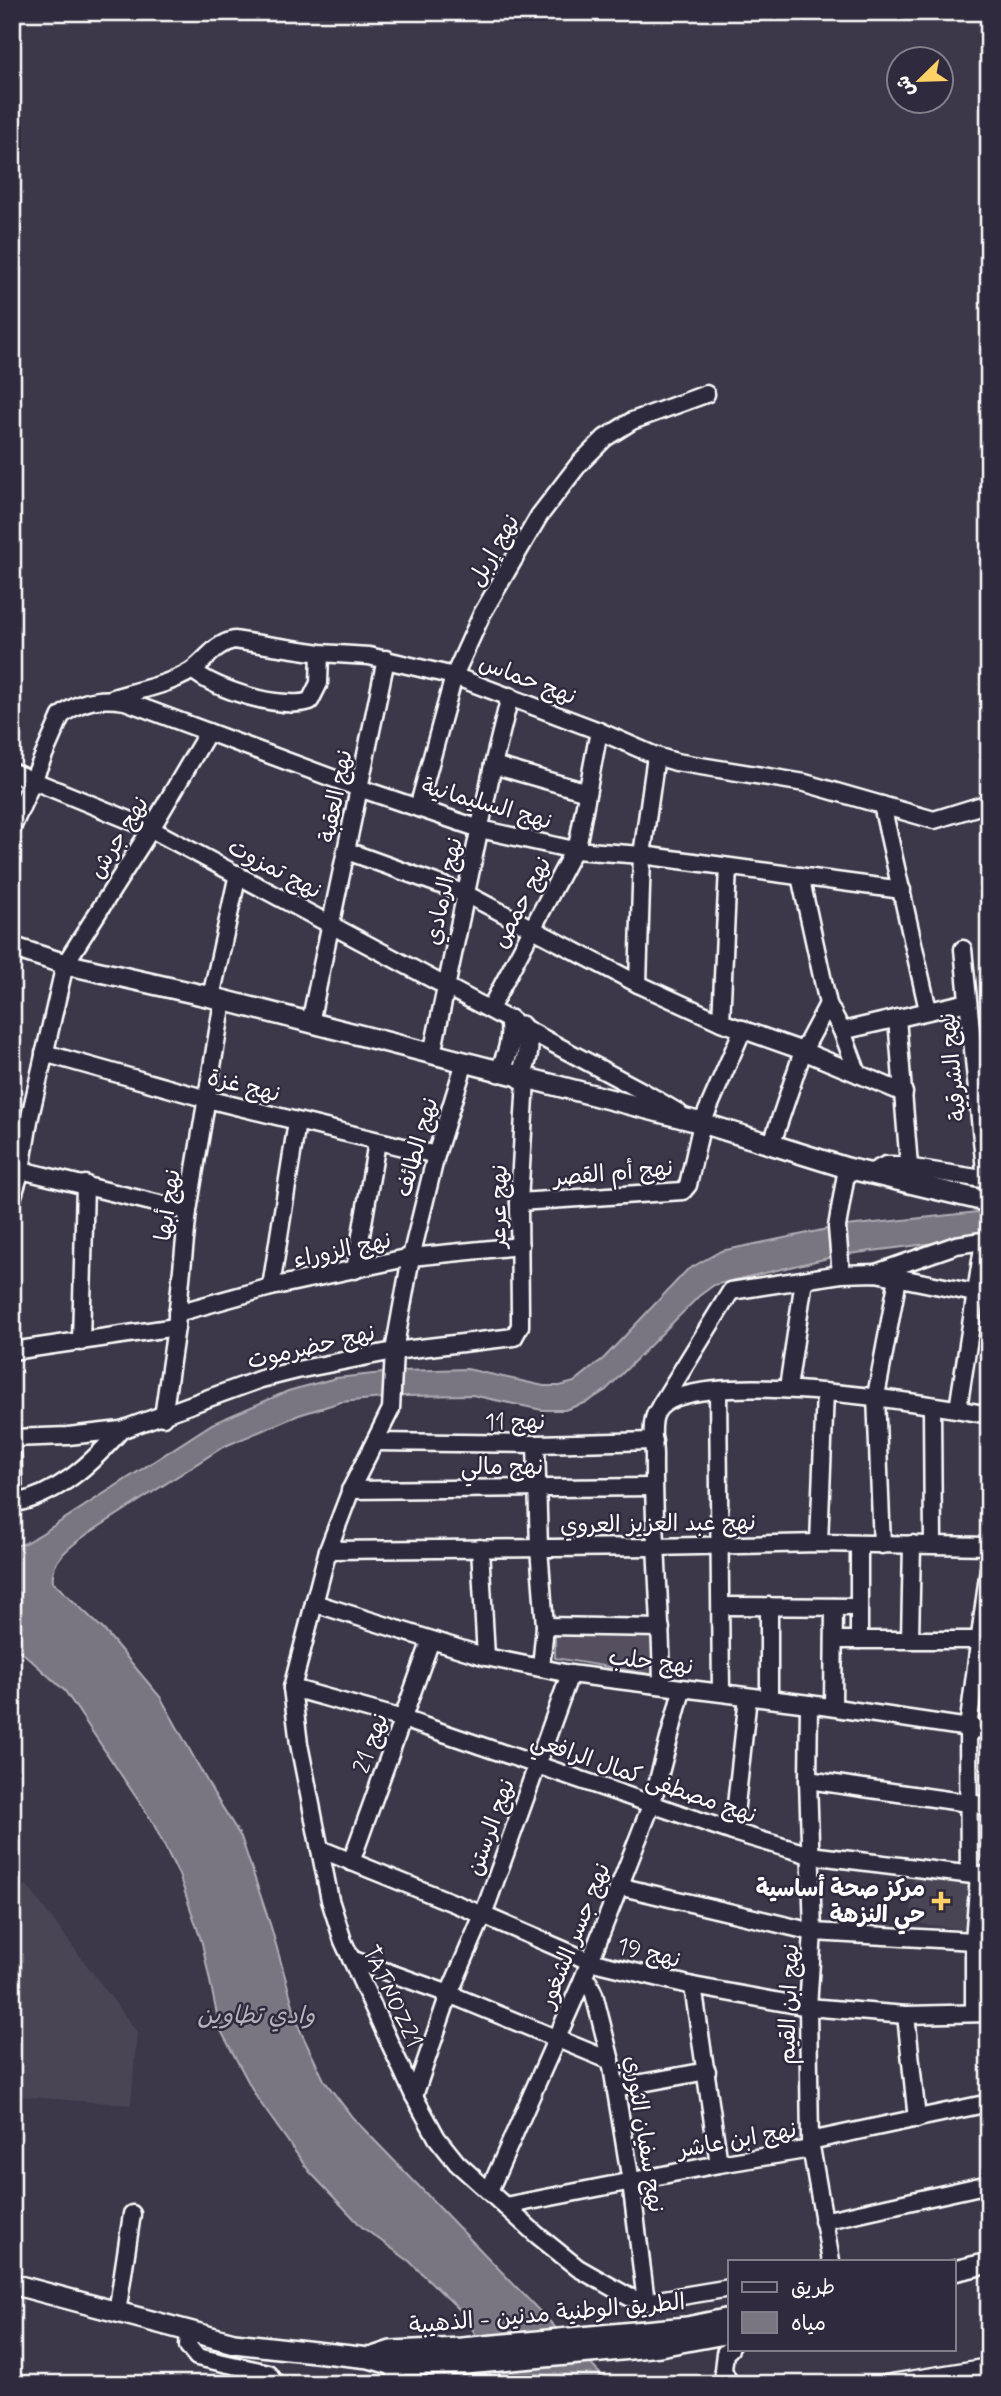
<svg xmlns="http://www.w3.org/2000/svg" width="1001" height="2396" viewBox="0 0 1001 2396" font-family="Mynerve,'Playpen Sans Arabic',sans-serif">
<style>
.built{fill:#494455}
.green{fill:#555060;stroke:#aaa8b0;stroke-width:2}
.water{fill:#797682;stroke:#afadb4;stroke-width:2}
.lines{fill:none;stroke-linecap:round;stroke-linejoin:round}
.minor-casing{stroke:#fff;stroke-width:21}
.major-casing{stroke:#fff;stroke-width:24}
.minor{stroke:#2f2a3d;stroke-width:16}
.major{stroke:#2f2a3d;stroke-width:19}
.poi-dot{fill:#ffd166;stroke:#2f2a3d;stroke-width:2.5}
.labels{text-anchor:middle;stroke-width:5;stroke-linejoin:round;paint-order:stroke}
.street-label{font-size:23px;fill:#fff;stroke:#2f2a3d}
.poi-label{font-size:23px;font-weight:bold;fill:#fff;stroke:#2f2a3d;text-anchor:end}
.water-label{font-size:24px;font-style:italic;fill:#b5b4ba;stroke:#2f2a3d}
</style>
<rect width="100%" height="100%" fill="#3c3749"/>
<filter id="ink" filterUnits="userSpaceOnUse"><feTurbulence type="fractalNoise" baseFrequency=".0143" numOctaves="2"/><feDisplacementMap in="SourceGraphic" scale="14" xChannelSelector="R" yChannelSelector="G"/><feConvolveMatrix kernelMatrix="1 2 1 2 8 2 1 2 1" color-interpolation-filters="sRGB"/></filter>
<g filter="url(#ink)">
<g class="built">
<path d="M914,1871l58,8 -6,50 -56,-6z"/>
<path d="M27,1885l110,147 -6,73 -115,-9 1,-205z"/>
</g>
<path class="green" d="M555,1630h101v45l-101,-17z"/>
<path class="water" d="M978,1212l11,2v22l-148,19 -127,30 -15,11 -93,94 -19,12 -22,8h-23l-70,-15 -67,1 -64,6 -42,13 -76,32 -137,88c-16,12 -36,25 -33,47l51,48 57,68 52,94 28,45 30,90 29,103 24,50 29,38 257,266h-105l-43,-72 -53,-51 -47,-34 -53,-56 -52,-73 -37,-69 -18,-86 -23,-68 -27,-54 -87,-130 -42,-38 -11,-6v-101l11,-2 18,-10 171,-110 76,-33 48,-13 66,-7 65,-2 77,17h16l14,-4 30,-24 83,-88 34,-19 116,-24z"/>
<g class="lines">
<defs>
<g id="minor">
<path d="M193,670c21,20 89,40 117,31l9,-18 1,-30"/>
<path d="M113,698c25,-8 55,-13 78,-27 16,-11 23,-27 43,-31l86,13 49,3 85,20 145,55 57,25 20,6 129,21 129,37 55,-17"/>
<path d="M493,765l94,27"/>
<path d="M12,772l139,57 491,262 37,22"/>
<path d="M882,805l46,205"/>
<path d="M418,808l36,-132 28,-62 57,-98 40,-52 26,-26 27,-17 74,-27"/>
<path d="M12,828l49,-112c19,-16 40,-19 64,-15l234,87 121,41 94,21 68,5 260,35"/>
<path d="M347,851l119,43 172,90 83,38 82,29 101,42"/>
<path d="M800,876l28,128 14,27 16,43"/>
<path d="M963,949l23,231"/>
<path d="M638,984l4,-129 14,-99"/>
<path d="M211,997l27,-123"/>
<path d="M490,1009l88,-167 21,-111"/>
<path d="M897,1018l12,148"/>
<path d="M721,1022l7,-155"/>
<path d="M310,1023l76,-364"/>
<path d="M842,1031l126,-29"/>
<path d="M44,1053l163,46 229,56"/>
<path d="M432,1054l61,-289 17,-69"/>
<path d="M465,1062l-29,93 -25,102 -17,94 -3,58 -39,78 -24,63 -36,138 7,56 31,156 13,41 71,155 23,42 20,25 80,72 41,33 51,29 17,5 84,-14"/>
<path d="M772,1143l31,-92 25,-47"/>
<path d="M21,1170l167,41"/>
<path d="M870,1173l16,-8h8l95,15"/>
<path d="M12,1199l9,-29 8,-49 36,-157 86,-135 57,-97"/>
<path d="M519,1202l164,-11 5,-6 14,-62 41,-94"/>
<path d="M355,1270l22,-128"/>
<path d="M876,1273l80,-28 33,-5"/>
<path d="M841,1274l-4,-47 10,-59"/>
<path d="M271,1287l26,-165"/>
<path d="M177,1313l94,-26 140,-30 109,-11"/>
<path d="M81,1342l4,-158"/>
<path d="M12,1351l164,-24"/>
<path d="M788,1388l16,-108"/>
<path d="M718,1391l3,301"/>
<path d="M660,1406l71,-115 110,-17 35,-1 113,23"/>
<path d="M932,1407l1,137"/>
<path d="M958,1409l26,-168"/>
<path d="M163,1417l13,-90 12,-116 35,-210"/>
<path d="M12,1434l2,71"/>
<path d="M12,1438l56,-2 53,-6 140,-51 36,-9 97,-19 120,-14 6,-11v-11l-1,-113 7,-123"/>
<path d="M375,1442l161,2 118,-3"/>
<path d="M536,1444l3,104 6,78 -4,42"/>
<path d="M350,1490l303,-3"/>
<path d="M12,1504c46,-9 79,-40 109,-74"/>
<path d="M819,1543l6,-151"/>
<path d="M882,1545l-6,-149 22,-118"/>
<path d="M480,1548l6,109"/>
<path d="M328,1550l327,-3 164,-4 170,3"/>
<path d="M314,1603l172,54 84,17 239,30 180,27"/>
<path d="M721,1606l138,1"/>
<path d="M545,1626l116,2"/>
<path d="M910,1639l2,-95"/>
<path d="M834,1640h144"/>
<path d="M859,1640v-95"/>
<path d="M662,1685c-1,-77 -9,-153 -8,-229 0,-13 -4,-31 2,-43 26,-51 282,-8 333,2"/>
<path d="M292,1688l111,31 330,113 77,23 179,22"/>
<path d="M769,1699v-93"/>
<path d="M809,1704l-1,76 5,152 -5,75 2,134 21,120"/>
<path d="M833,1707l1,-100"/>
<path d="M808,1780l181,26"/>
<path d="M733,1832l15,-135"/>
<path d="M320,1849l163,66 106,46 104,25 115,21 98,8 83,-2"/>
<path d="M351,1862l80,-222"/>
<path d="M969,1874l-1,-146 21,-160"/>
<path d="M618,1886l195,46 161,9"/>
<path d="M351,1959l98,35 162,67"/>
<path d="M583,1979l6,4 5,11 17,67 20,121 15,120"/>
<path d="M693,1986l26,178"/>
<path d="M974,2012v-71l5,-66"/>
<path d="M906,2015l11,104"/>
<path d="M615,2088l92,-17"/>
<path d="M414,2096l35,-102 34,-79 87,-241"/>
<path d="M810,2141l179,-38"/>
<path d="M489,2191l94,-212 69,-176 30,-113"/>
<path d="M505,2206l214,-42 92,-15"/>
<path d="M823,2221l166,-37"/>
<path d="M117,2313l15,-99"/>
<path d="M189,2332l-1,14 9,11 71,16 8,11"/>
<path d="M730,2349l-5,4 -2,17 7,14"/>
<path d="M393,2365l6,19"/>
<path d="M885,2384l104,-17"/>
</g>
<g id="major">
<path d="M12,947l53,17 146,33 491,126 145,45 142,34"/>
<path d="M499,1072c9,-17 14,-32 11,-52"/>
<path d="M521,1078c6,-22 12,-31 0,-52"/>
<path d="M954,2271l35,-8"/>
<path d="M12,2284l222,59 135,15 24,7 73,-1 135,-12 59,-6 70,-13"/>
<path d="M370,2358l21,-7 71,-3 225,-21 43,-9"/>
</g>
</defs>
<use href="#minor" class="minor-casing"/>
<use href="#major" class="major-casing"/>
<use href="#minor" class="minor"/>
<use href="#major" class="major"/>
</g>
</g>
<path class="poi-dot" d="M937.5 1890.5h7v7h7v7h-7v7h-7v-7h-7v-7h7z"/>
<g class="labels">
<g class="street-label">
<text transform="translate(493 550) rotate(-60)" y="8">نهج إربل</text>
<text transform="translate(528 679) rotate(21)" y="8">نهج حماس</text>
<text transform="translate(335 796) rotate(-79)" y="8">نهج العقبة</text>
<text transform="translate(487 803) rotate(16)" y="8">نهج السليمانية</text>
<text transform="translate(118 837) rotate(-58)" y="8">نهج جرش</text>
<text transform="translate(275 868) rotate(28)" y="8">نهج تمزوت</text>
<text transform="translate(443 891) rotate(-78)" y="8">نهج الرمادي</text>
<text transform="translate(521 902) rotate(-62)" y="8">نهج حمص</text>
<text transform="translate(952 1067) rotate(-96)" y="8">نهج الشرقية</text>
<text transform="translate(244 1085) rotate(14)" y="8">نهج غزة</text>
<text transform="translate(416 1147) rotate(-74)" y="8">نهج الطائف</text>
<text transform="translate(613 1172) rotate(-5)" y="8">نهج أم القصر</text>
<text transform="translate(167 1205) rotate(-82)" y="8">نهج أبها</text>
<text transform="translate(498 1206) rotate(-89)" y="8">نهج عرعر</text>
<text transform="translate(342 1249) rotate(-12)" y="8">نهج الزوراء</text>
<text transform="translate(311 1346) rotate(-13)" y="8">نهج حضرموت</text>
<text x="515" y="1429">نهج 11</text>
<text x="502" y="1474">نهج مالي</text>
<text transform="translate(658 1523) rotate(-1)" y="8">نهج عبد العزيز العروي</text>
<text transform="translate(651 1661) rotate(7)" y="8">نهج حلب</text>
<text transform="translate(370 1743) rotate(-70)" y="8">نهج 21</text>
<text transform="translate(644 1777) rotate(19)" y="8">نهج مصطفى كمال الرافعي</text>
<text transform="translate(490 1827) rotate(-70)" y="8">نهج الرستن</text>
<text transform="translate(574 1935) rotate(-68)" y="8">نهج جسر الشغور</text>
<text transform="translate(649 1952) rotate(14)" y="8">نهج 19</text>
<text transform="translate(393 1996) rotate(65)" y="8">TATNOZ21</text>
<text transform="translate(788 2004) rotate(-88)" y="8">نهج ابن القيم</text>
<text transform="translate(645 2134) rotate(81)" y="8">نهج سفيان الثوري</text>
<text transform="translate(737 2139) rotate(-10)" y="8">نهج ابن عاشر</text>
<text transform="translate(547 2313) rotate(-5)" y="8">الطريق الوطنية مدنين - الذهيبة</text>
</g>
<g class="poi-label">
<text x="925" y="1896">مركز صحة أساسية<tspan x="925" dy="26">حي النزهة</tspan></text>
</g>
<g class="water-label">
<text x="256" y="2023">وادي تطاوين</text>
</g>
</g>
<rect width="1001" height="2396" fill="none" stroke="#2f2a3d" stroke-width="42"/>
<rect x="21" y="21" width="959" height="2354" fill="none" stroke="#fff" stroke-width="2.5" filter="url(#ink)"/>
<rect x="728" y="2260" width="228" height="91" fill="#2f2a3d" stroke="#827f8b" stroke-width="2"/>
<rect x="742" y="2282" width="35" height="10" fill="#2f2a3d" stroke="#827f8b" stroke-width="2"/>
<text x="791" y="2294" font-size="21" fill="#ffffff">طريق</text>
<rect x="742" y="2312" width="35" height="21" fill="#797682" stroke="#827f8b" stroke-width="2"/>
<text x="791" y="2330" font-size="21" fill="#ffffff">مياه</text>
<g transform="translate(920 80) rotate(247)"><circle r="33" fill="#2f2a3d" stroke="#827f8b" stroke-width="2"/>
<path d="M0-5L12 26L0 18L-12 26Z" fill="#ffd166"/>
<text y="-10" font-size="19" font-weight="bold" text-anchor="middle" fill="#ffffff">ش</text>
</g>
</svg>
